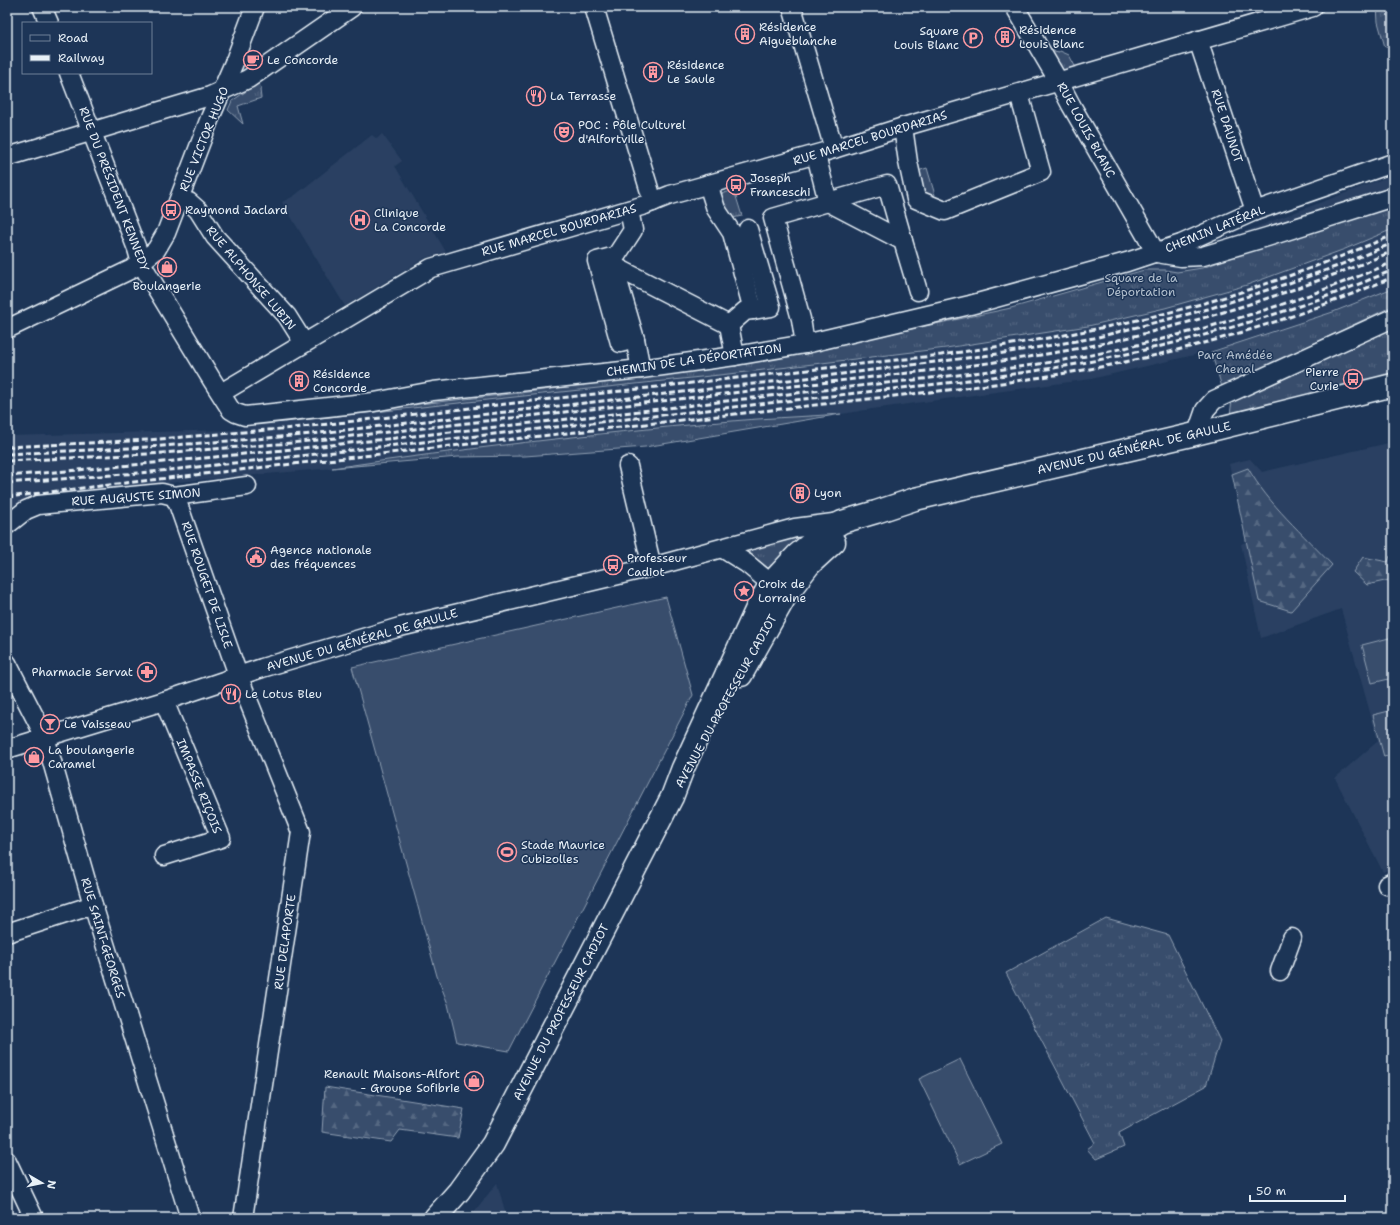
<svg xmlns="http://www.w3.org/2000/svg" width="1400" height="1225" viewBox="0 0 1400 1225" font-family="'Shantell Sans',sans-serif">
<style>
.built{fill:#2a4162}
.grass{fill:url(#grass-tufts);stroke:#909fb2}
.forest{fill:url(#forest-firs);stroke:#909fb2}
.pitch{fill:#374d6c;stroke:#909fb2}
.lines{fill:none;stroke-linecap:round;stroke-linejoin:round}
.minor-casing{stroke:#e8f1f8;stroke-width:21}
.major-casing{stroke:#e8f1f8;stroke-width:25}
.minor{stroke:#1d3557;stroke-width:18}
.major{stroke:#1d3557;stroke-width:22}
.rail{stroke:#e8f1f8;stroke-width:3;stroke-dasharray:6 3;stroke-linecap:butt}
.labels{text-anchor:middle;stroke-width:3;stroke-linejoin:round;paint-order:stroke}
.poi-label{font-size:12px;fill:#e8f1f8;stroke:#1d3557;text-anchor:start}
.street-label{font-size:12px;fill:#e8f1f8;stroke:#1d3557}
.park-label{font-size:12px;fill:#b3c0ce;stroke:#1d3557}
</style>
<defs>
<pattern id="grass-tufts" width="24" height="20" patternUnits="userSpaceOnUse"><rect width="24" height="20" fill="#374d6c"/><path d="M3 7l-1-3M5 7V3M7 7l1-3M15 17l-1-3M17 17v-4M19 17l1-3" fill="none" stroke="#546782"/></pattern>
<pattern id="forest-firs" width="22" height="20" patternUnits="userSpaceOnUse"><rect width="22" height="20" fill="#374d6c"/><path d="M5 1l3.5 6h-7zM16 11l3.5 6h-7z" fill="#546782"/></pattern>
</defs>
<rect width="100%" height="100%" fill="#1d3557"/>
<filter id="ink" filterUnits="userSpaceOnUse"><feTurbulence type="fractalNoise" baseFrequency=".025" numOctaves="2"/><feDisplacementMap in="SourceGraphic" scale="8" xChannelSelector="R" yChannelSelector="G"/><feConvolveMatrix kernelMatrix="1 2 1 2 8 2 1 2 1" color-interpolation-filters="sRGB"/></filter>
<g filter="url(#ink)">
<g class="built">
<path d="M382,134l20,27 -7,5 51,86 -21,6 -80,48 -63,-104 12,-6 78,-61 5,4z"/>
<path d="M1393,175v113l-60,24 -122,39 -120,28 -219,30 -227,38 -120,9 -67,1 -281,25 -170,24v-70l223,-6 43,-7 473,-59 345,-74z"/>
<path d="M1393,442v425l-10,5 -48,-94 43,-37 -37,-132 -80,29 -20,-94 7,-3 -19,-77 21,-5 12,13z"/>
<path d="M497,1183l10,35h-38z"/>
</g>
<g class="grass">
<path d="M1377,7h16v38l-8,2 -7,-25z"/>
<path d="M1047,46l7,4v2l5,1 1,-2 9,4 7,13 -10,5 -8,-4z"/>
<path d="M258,83l4,6 -2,1 1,8 -23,8 5,18 -15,-14 4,-9z"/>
<path d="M734,190l8,26 -14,3 -17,-22z"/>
<path d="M1393,200v29l-48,20 -98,36 -82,23 -77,18 -142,22 -199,24 -474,51v-3l247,-27 226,-29 265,-56 133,-38h21l12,2 25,-4z"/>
<path d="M1393,288v18l-171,81 -11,-35 122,-40z"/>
<path d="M1393,321v54l-163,41 2,-17z"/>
<path d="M841,414l-196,33 -120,9 -67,1 -126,11c129,-19 258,-34 388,-46 40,-4 81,-5 121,-8z"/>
<path d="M808,531l-40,37 -18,-15 -2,-8z"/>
<path d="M1106,918l62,17 52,106 -14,45 -87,47 5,14 -28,12 -9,-10 8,-6 -89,-170z"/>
</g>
<g class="forest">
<path d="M1248,468c20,36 56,67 84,97l-41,46 -32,-10 -27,-127z"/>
<path d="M1390,556l3,3v11l-4,10 -22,5 -14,-13 10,-15 25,5z"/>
<path d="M325,1087l139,22 -6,29 -58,-8 -9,12 -69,-10z"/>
</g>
<g class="pitch">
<path d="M927,168l8,27 -12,3 -8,-26z"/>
<path d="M666,597l27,98 -184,356 -52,-9 -9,-38 -11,-28 -85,-309z"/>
<path d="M1393,637v41l-21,5 -10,-38z"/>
<path d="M1393,710v44l-9,3 -11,-42z"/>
<path d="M960,1059l42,85 -42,20 -41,-85z"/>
</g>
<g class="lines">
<defs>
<g id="minor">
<path d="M42,7l7,16"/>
<path d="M594,7l59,195"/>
<path d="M792,7l42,142"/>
<path d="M1015,7l44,75 12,23 85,148"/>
<path d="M1198,40l57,171"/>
<path d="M69,73l68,176 4,14 71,117 19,30 5,3 9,3 129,-14 59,-11 208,-22 94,-13 70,-12 165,-39 157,-43 54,-18 74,-33 138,-48"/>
<path d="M903,127l5,35 8,37 29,12 96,-39 -22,-78"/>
<path d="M7,157l203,-61 38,-17 104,-72"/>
<path d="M708,184l8,25 16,24 21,77"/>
<path d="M180,199l9,3 9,8 17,27 72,79 17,27"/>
<path d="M828,202l75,39 15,50"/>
<path d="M828,202l59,-17 16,56"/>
<path d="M1157,253l24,4 22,-1 64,-19 126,-40"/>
<path d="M611,257l24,82 -15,4 -23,-82 19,-5 17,-26 -4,-20"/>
<path d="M614,266l115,59 6,31"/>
<path d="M729,325l16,-14 26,-4 -23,-78"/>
<path d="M7,329l125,-60 24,-19 10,-17 44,-115 26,-60 19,-51"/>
<path d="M635,339l6,30"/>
<path d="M805,344l-4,-25 -28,-101 55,-16 -12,-47"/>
<path d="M221,393l210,-125 214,-63 25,-10 154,-43 79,-25 410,-120"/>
<path d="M1197,433l8,-23 9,-10 179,-82"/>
<path d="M628,466l24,101"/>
<path d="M174,496l4,8 60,171 63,157 -58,386"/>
<path d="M7,525l19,-15 12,-5 124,-12 12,3 73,-10"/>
<path d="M722,548l24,15 34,28"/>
<path d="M7,663l38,74 48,168 97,313"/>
<path d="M7,749l157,-48 98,-33 138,-41 252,-60 143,-39 46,-6"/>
<path d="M164,856l57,-18 -57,-137"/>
<path d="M1387,885l6,-3"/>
<path d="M7,933l86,-28"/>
<path d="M1280,971l12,-33"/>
<path d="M7,1161l27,57"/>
</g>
<g id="major">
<path d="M741,675l45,-80 23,-30 25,-23"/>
<path d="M435,1218l24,-27 34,-47 179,-347 11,-29 75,-162 13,-23 26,-28 25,-21 20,-12 34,-10 39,-13 276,-64 202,-50"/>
</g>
</defs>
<use href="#minor" class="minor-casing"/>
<use href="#major" class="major-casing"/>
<use href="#minor" class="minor"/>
<use href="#major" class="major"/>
<g class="rail">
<path d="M7,447l141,-7 145,-12 648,-73c90,-13 179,-28 267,-53 63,-18 124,-41 185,-67"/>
<path d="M7,454l142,-7 144,-11 549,-62 156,-20 96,-16 114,-29 81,-26 46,-16 58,-24"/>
<path d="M7,461l142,-7 142,-11 653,-74c52,-7 104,-14 156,-25 100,-22 199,-53 293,-93"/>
<path d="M7,476c221,-18 441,-44 661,-68 82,-10 164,-19 246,-28 61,-7 122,-14 182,-26 102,-21 202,-51 297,-92"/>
<path d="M7,483l144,-11 166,-18 629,-71c62,-8 124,-16 185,-30 90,-20 178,-47 262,-83"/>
<path d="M7,497l161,-19 780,-88c49,-6 98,-13 147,-22 101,-19 204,-50 298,-91"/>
</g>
</g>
</g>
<defs>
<symbol id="building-ring" viewBox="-11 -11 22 22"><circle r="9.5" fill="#1d3557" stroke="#ff9aa2" stroke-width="1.5"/><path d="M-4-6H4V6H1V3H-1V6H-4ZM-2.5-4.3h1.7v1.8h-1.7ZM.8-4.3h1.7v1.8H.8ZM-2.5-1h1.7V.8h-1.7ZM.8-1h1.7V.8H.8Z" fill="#ff9aa2"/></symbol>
<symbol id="parking-ring" viewBox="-11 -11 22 22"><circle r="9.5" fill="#1d3557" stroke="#ff9aa2" stroke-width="1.5"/><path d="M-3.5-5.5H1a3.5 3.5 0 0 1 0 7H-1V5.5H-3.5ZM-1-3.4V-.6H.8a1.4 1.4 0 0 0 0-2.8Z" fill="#ff9aa2"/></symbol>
<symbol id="cafe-ring" viewBox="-11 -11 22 22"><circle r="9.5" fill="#1d3557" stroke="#ff9aa2" stroke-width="1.5"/><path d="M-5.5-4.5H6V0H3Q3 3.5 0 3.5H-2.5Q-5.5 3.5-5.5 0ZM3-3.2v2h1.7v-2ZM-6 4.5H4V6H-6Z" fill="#ff9aa2"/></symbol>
<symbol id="restaurant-ring" viewBox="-11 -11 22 22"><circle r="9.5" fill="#1d3557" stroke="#ff9aa2" stroke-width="1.5"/><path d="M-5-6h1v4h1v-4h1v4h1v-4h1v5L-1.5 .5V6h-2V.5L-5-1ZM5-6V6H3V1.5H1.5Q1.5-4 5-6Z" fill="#ff9aa2"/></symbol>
<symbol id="theatre-ring" viewBox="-11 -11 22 22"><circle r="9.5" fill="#1d3557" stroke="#ff9aa2" stroke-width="1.5"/><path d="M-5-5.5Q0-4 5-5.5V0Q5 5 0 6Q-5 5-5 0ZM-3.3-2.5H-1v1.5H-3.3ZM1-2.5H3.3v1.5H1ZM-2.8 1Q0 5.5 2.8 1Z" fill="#ff9aa2"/></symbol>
<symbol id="bus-ring" viewBox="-11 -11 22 22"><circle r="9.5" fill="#1d3557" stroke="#ff9aa2" stroke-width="1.5"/><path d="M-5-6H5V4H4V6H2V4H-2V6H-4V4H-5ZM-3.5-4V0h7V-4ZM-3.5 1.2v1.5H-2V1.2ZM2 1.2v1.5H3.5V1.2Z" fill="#ff9aa2"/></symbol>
<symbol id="hospital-ring" viewBox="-11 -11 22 22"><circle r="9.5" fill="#1d3557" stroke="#ff9aa2" stroke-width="1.5"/><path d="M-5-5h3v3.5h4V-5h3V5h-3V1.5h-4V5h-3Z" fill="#ff9aa2"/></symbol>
<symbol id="shop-ring" viewBox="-11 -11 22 22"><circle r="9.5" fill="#1d3557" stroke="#ff9aa2" stroke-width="1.5"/><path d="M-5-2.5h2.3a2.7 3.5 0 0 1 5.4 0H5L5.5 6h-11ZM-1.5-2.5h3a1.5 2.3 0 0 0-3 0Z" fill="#ff9aa2"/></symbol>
<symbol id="civic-ring" viewBox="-11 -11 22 22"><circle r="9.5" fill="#1d3557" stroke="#ff9aa2" stroke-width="1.5"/><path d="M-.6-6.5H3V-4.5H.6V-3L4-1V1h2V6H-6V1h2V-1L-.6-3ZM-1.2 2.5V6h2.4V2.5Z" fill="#ff9aa2"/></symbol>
<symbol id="sight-ring" viewBox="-11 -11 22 22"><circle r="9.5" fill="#1d3557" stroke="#ff9aa2" stroke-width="1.5"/><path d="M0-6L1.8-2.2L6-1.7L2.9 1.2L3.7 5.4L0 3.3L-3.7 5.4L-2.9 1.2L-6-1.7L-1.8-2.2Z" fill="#ff9aa2"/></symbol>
<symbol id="pharmacy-ring" viewBox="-11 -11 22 22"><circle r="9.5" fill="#1d3557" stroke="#ff9aa2" stroke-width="1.5"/><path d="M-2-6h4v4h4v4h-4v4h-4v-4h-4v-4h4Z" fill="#ff9aa2"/></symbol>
<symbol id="bar-ring" viewBox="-11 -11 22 22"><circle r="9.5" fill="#1d3557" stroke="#ff9aa2" stroke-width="1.5"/><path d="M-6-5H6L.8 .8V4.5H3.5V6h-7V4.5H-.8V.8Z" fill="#ff9aa2"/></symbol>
<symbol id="stadium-ring" viewBox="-11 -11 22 22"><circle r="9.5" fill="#1d3557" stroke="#ff9aa2" stroke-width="1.5"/><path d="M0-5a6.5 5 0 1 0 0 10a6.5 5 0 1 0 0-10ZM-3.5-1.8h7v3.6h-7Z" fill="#ff9aa2"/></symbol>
</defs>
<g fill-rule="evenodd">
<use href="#building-ring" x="734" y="23" width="22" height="22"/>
<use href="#building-ring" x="994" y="26" width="22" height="22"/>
<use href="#parking-ring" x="962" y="27" width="22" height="22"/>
<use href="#cafe-ring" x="242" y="49" width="22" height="22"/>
<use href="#building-ring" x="642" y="61" width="22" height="22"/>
<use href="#restaurant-ring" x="525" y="85" width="22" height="22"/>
<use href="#theatre-ring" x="553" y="121" width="22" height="22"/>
<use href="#bus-ring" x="725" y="174" width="22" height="22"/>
<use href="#bus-ring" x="160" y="199" width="22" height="22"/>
<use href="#hospital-ring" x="349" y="209" width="22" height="22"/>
<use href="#shop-ring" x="156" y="256" width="22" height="22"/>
<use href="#bus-ring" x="1342" y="368" width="22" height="22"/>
<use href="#building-ring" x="288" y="370" width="22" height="22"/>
<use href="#building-ring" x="789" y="482" width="22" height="22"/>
<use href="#civic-ring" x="245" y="546" width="22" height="22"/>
<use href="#bus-ring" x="602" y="554" width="22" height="22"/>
<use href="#sight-ring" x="733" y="580" width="22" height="22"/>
<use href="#pharmacy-ring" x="136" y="661" width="22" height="22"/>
<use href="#restaurant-ring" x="220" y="683" width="22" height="22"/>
<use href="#bar-ring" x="39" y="713" width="22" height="22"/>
<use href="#shop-ring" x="23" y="746" width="22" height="22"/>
<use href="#stadium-ring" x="496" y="841" width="22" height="22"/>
<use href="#shop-ring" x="463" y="1070" width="22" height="22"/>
</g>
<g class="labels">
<g class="poi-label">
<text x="759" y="31">Résidence<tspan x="759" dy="14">Aigueblanche</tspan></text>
<text x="1019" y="34">Résidence<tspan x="1019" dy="14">Louis Blanc</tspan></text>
<text x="959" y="35" text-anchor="end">Square<tspan x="959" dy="14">Louis Blanc</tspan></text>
<text x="267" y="64">Le Concorde</text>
<text x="667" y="69">Résidence<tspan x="667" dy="14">Le Saule</tspan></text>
<text x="550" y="100">La Terrasse</text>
<text x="578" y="129">POC : Pôle Culturel<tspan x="578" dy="14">d'Alfortville</tspan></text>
<text x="750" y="182">Joseph<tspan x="750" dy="14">Franceschi</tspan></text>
<text x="185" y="214">Raymond Jaclard</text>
<text x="374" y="217">Clinique<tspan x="374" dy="14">La Concorde</tspan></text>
<text x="167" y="290" text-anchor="middle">Boulangerie</text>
<text x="1339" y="376" text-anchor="end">Pierre<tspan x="1339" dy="14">Curie</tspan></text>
<text x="313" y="378">Résidence<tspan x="313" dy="14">Concorde</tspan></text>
<text x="814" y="497">Lyon</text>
<text x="270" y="554">Agence nationale<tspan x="270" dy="14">des fréquences</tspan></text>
<text x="627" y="562">Professeur<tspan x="627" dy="14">Cadiot</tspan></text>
<text x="758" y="588">Croix de<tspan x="758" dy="14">Lorraine</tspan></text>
<text x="133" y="676" text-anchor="end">Pharmacie Servat</text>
<text x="245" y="698">Le Lotus Bleu</text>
<text x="64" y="728">Le Vaisseau</text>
<text x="48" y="754">La boulangerie<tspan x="48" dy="14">Caramel</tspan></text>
<text x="521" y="849">Stade Maurice<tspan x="521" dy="14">Cubizolles</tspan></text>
<text x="460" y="1078" text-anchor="end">Renault Maisons-Alfort<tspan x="460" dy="14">- Groupe Sofibrie</tspan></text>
</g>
<g class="street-label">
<text transform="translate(1227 126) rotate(72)" y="4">RUE DAUNOT</text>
<text transform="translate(1086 130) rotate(61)" y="4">RUE LOUIS BLANC</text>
<text transform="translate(870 138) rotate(-17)" y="4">RUE MARCEL BOURDARIAS</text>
<text transform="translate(204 139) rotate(-68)" y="4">RUE VICTOR HUGO</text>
<text transform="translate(114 189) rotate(69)" y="4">RUE DU PRÉSIDENT KENNEDY</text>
<text transform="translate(1215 229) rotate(-22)" y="4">CHEMIN LATÉRAL</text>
<text transform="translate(559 230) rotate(-16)" y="4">RUE MARCEL BOURDARIAS</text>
<text transform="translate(251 278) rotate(50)" y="4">RUE ALPHONSE LUBIN</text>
<text transform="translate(694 360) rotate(-8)" y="4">CHEMIN DE LA DÉPORTATION</text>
<text transform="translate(1134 448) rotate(-13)" y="4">AVENUE DU GÉNÉRAL DE GAULLE</text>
<text transform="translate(136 497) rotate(-4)" y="4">RUE AUGUSTE SIMON</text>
<text transform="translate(207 585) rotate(71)" y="4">RUE ROUGET DE LISLE</text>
<text transform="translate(362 640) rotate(-16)" y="4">AVENUE DU GÉNÉRAL DE GAULLE</text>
<text transform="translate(726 701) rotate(-61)" y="4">AVENUE DU PROFESSEUR CADIOT</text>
<text transform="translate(199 786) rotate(68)" y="4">IMPASSE RIÇOIS</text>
<text transform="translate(103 938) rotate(73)" y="4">RUE SAINT-GEORGES</text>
<text transform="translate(285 942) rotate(-82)" y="4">RUE DELAPORTE</text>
<text transform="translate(561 1012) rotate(-63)" y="4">AVENUE DU PROFESSEUR CADIOT</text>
</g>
<g class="park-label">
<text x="1141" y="282">Square de la<tspan x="1141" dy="14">Déportation</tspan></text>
<text x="1235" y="359">Parc Amédée<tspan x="1235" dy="14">Chenal</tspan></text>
</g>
</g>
<rect width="1400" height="1225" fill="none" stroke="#1d3557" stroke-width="24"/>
<rect x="12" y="12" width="1376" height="1201" fill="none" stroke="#e8f1f8" stroke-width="1.5" filter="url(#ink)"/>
<rect x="22" y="22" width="130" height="52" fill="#1d3557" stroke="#6e8097"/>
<rect x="30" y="35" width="20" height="6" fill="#1d3557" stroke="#6e8097"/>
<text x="58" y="42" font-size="12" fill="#e8f1f8">Road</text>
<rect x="30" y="55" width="20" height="6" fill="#e8f1f8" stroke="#6e8097"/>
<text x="58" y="62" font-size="12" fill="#e8f1f8">Railway</text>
<g transform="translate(42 1183) rotate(99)" stroke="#1d3557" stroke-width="3" paint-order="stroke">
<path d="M0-3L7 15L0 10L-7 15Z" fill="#e8f1f8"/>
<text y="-6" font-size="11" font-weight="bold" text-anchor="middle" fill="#e8f1f8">N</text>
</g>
<path d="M1250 1195v6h95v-6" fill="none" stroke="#e8f1f8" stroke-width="2"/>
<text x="1256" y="1195" font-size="12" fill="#e8f1f8" stroke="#1d3557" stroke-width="3" paint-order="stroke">50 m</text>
</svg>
